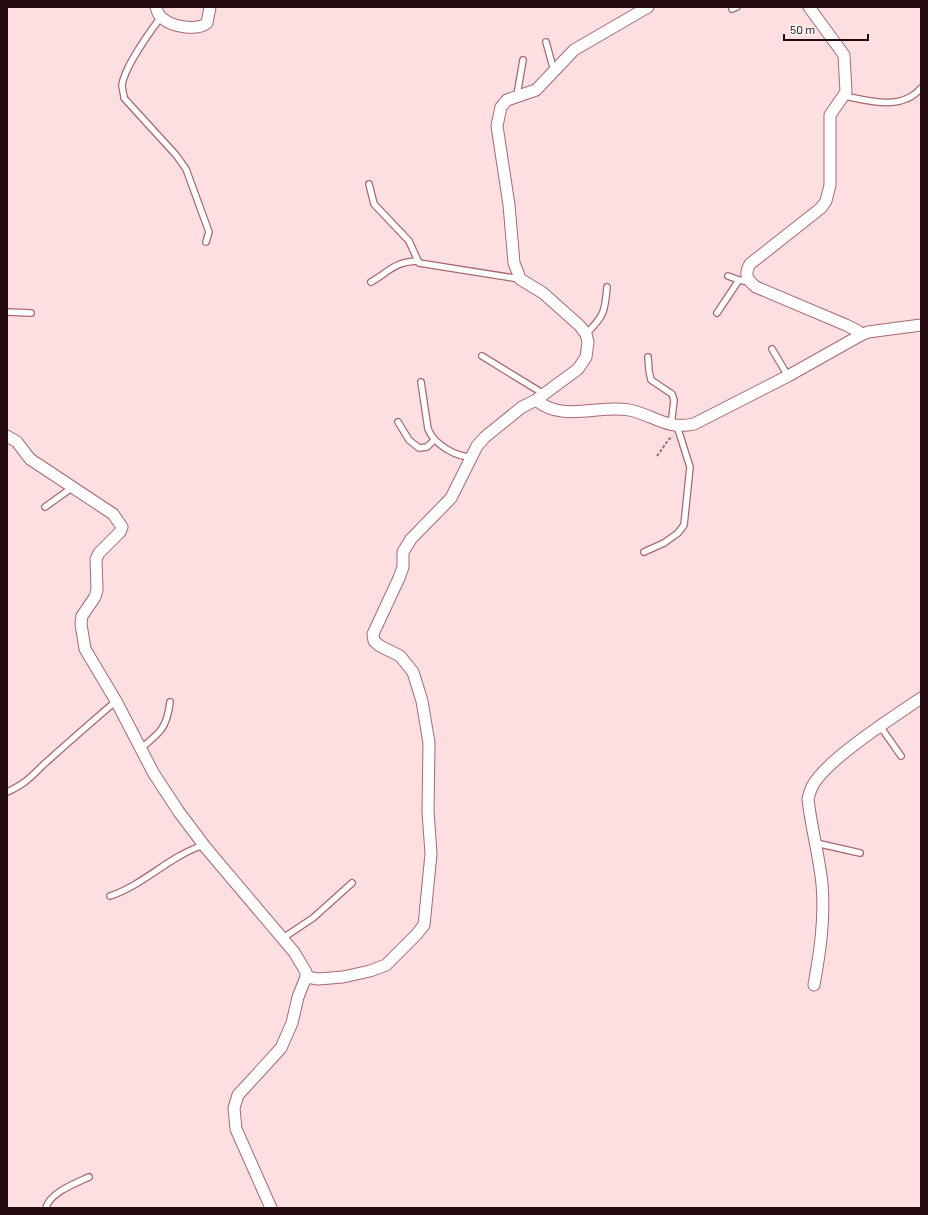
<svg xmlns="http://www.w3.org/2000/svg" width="928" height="1215" viewBox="0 0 928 1215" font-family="Barlow,sans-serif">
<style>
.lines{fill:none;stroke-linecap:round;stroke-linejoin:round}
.service-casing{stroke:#a86872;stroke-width:8}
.minor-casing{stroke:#a86872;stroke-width:13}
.path{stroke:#8f7478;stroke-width:2;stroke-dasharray:3 2;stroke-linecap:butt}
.service{stroke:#fff;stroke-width:5.5}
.minor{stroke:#fff;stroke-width:11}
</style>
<rect width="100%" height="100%" fill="#fddfe2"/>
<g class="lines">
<defs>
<g id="service">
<path d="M732,9l5,-2"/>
<path d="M161,17c-12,16 -36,49 -39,68 0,4 2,9 2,13l52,57 10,14 23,63 -3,10"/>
<path d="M546,42l8,29"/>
<path d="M517,95l6,-35"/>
<path d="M845,96c24,5 57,15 76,-8"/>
<path d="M369,184l5,20 35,37 10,22 101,16"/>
<path d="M728,276l11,4 10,2"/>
<path d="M371,282c19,-11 23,-20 46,-21"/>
<path d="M7,312l24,1"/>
<path d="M717,313l22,-33"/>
<path d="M586,334c18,-18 19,-22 21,-47"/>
<path d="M772,349l16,27"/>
<path d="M482,356l62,38"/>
<path d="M648,357l1,14 2,9 21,14 2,6 -3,26"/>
<path d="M421,382l7,47c6,15 27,28 44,28"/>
<path d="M398,422l11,18 10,8 8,-1 7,-7"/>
<path d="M45,507l28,-20"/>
<path d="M644,552l20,-9 14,-10 6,-8 6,-58 -13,-41"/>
<path d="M880,726l21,30"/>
<path d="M140,749c20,-16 27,-21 30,-47"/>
<path d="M7,792c24,-11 26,-19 44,-34 21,-19 43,-38 65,-57"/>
<path d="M816,843l44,10"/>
<path d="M110,896c34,-11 59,-40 94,-51"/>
<path d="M283,938l30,-20 39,-35"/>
<path d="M46,1208c3,-15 30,-25 43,-31"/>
</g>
<g id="minor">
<path d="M156,7c1,4 2,8 6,11 10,9 35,13 45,5l3,-16"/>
<path d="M648,7l-74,43 -38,40 -29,10 -6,7 -4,19 12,79 5,58 4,10 2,6 23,14 37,33 6,8 2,8 -2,15 -8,12 -42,31c27,23 63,4 93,10 25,5 37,20 65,14l94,-48 73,-41"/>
<path d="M809,7l35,48 2,37 -16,23v70l-4,16 -5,7 -71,56c-6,10 -3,16 6,23l90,38 12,6 3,4 7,-3 53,-7"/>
<path d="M7,436l10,6 13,17 83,55 9,13 -2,5 -21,21 -3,6 1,31 -2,7 -13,19 -1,8 4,25 31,52 38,73 25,38 27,36 88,104 12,20v5l-8,20 -6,26 -11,25 -43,47 -4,13 2,21 35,79"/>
<path d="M306,977l12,2 25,-2 27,-6 16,-6 30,-30 8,-10 7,-71 -3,-43 1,-68 -7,-42 -9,-29 -13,-16 -20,-10 -6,-5 -1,-7 26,-56 4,-11v-15l8,-13 40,-41 26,-52 8,-9 37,-30 14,-7"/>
<path d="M814,985c6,-33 11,-67 8,-101 -3,-29 -11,-57 -14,-85 1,-4 2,-8 4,-12 13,-27 82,-70 109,-89"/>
</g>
</defs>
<use href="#service" class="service-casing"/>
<use href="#minor" class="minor-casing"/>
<path class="path" d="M657,456l12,-17 4,-2"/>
<use href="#service" class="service"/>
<use href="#minor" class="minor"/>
</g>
<rect width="928" height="1215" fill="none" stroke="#230b10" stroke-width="16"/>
<path d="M784 34v6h84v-6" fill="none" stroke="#230b10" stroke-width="2"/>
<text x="790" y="34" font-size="12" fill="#230b10" stroke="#f4f4f4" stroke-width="3" paint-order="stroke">50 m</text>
</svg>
